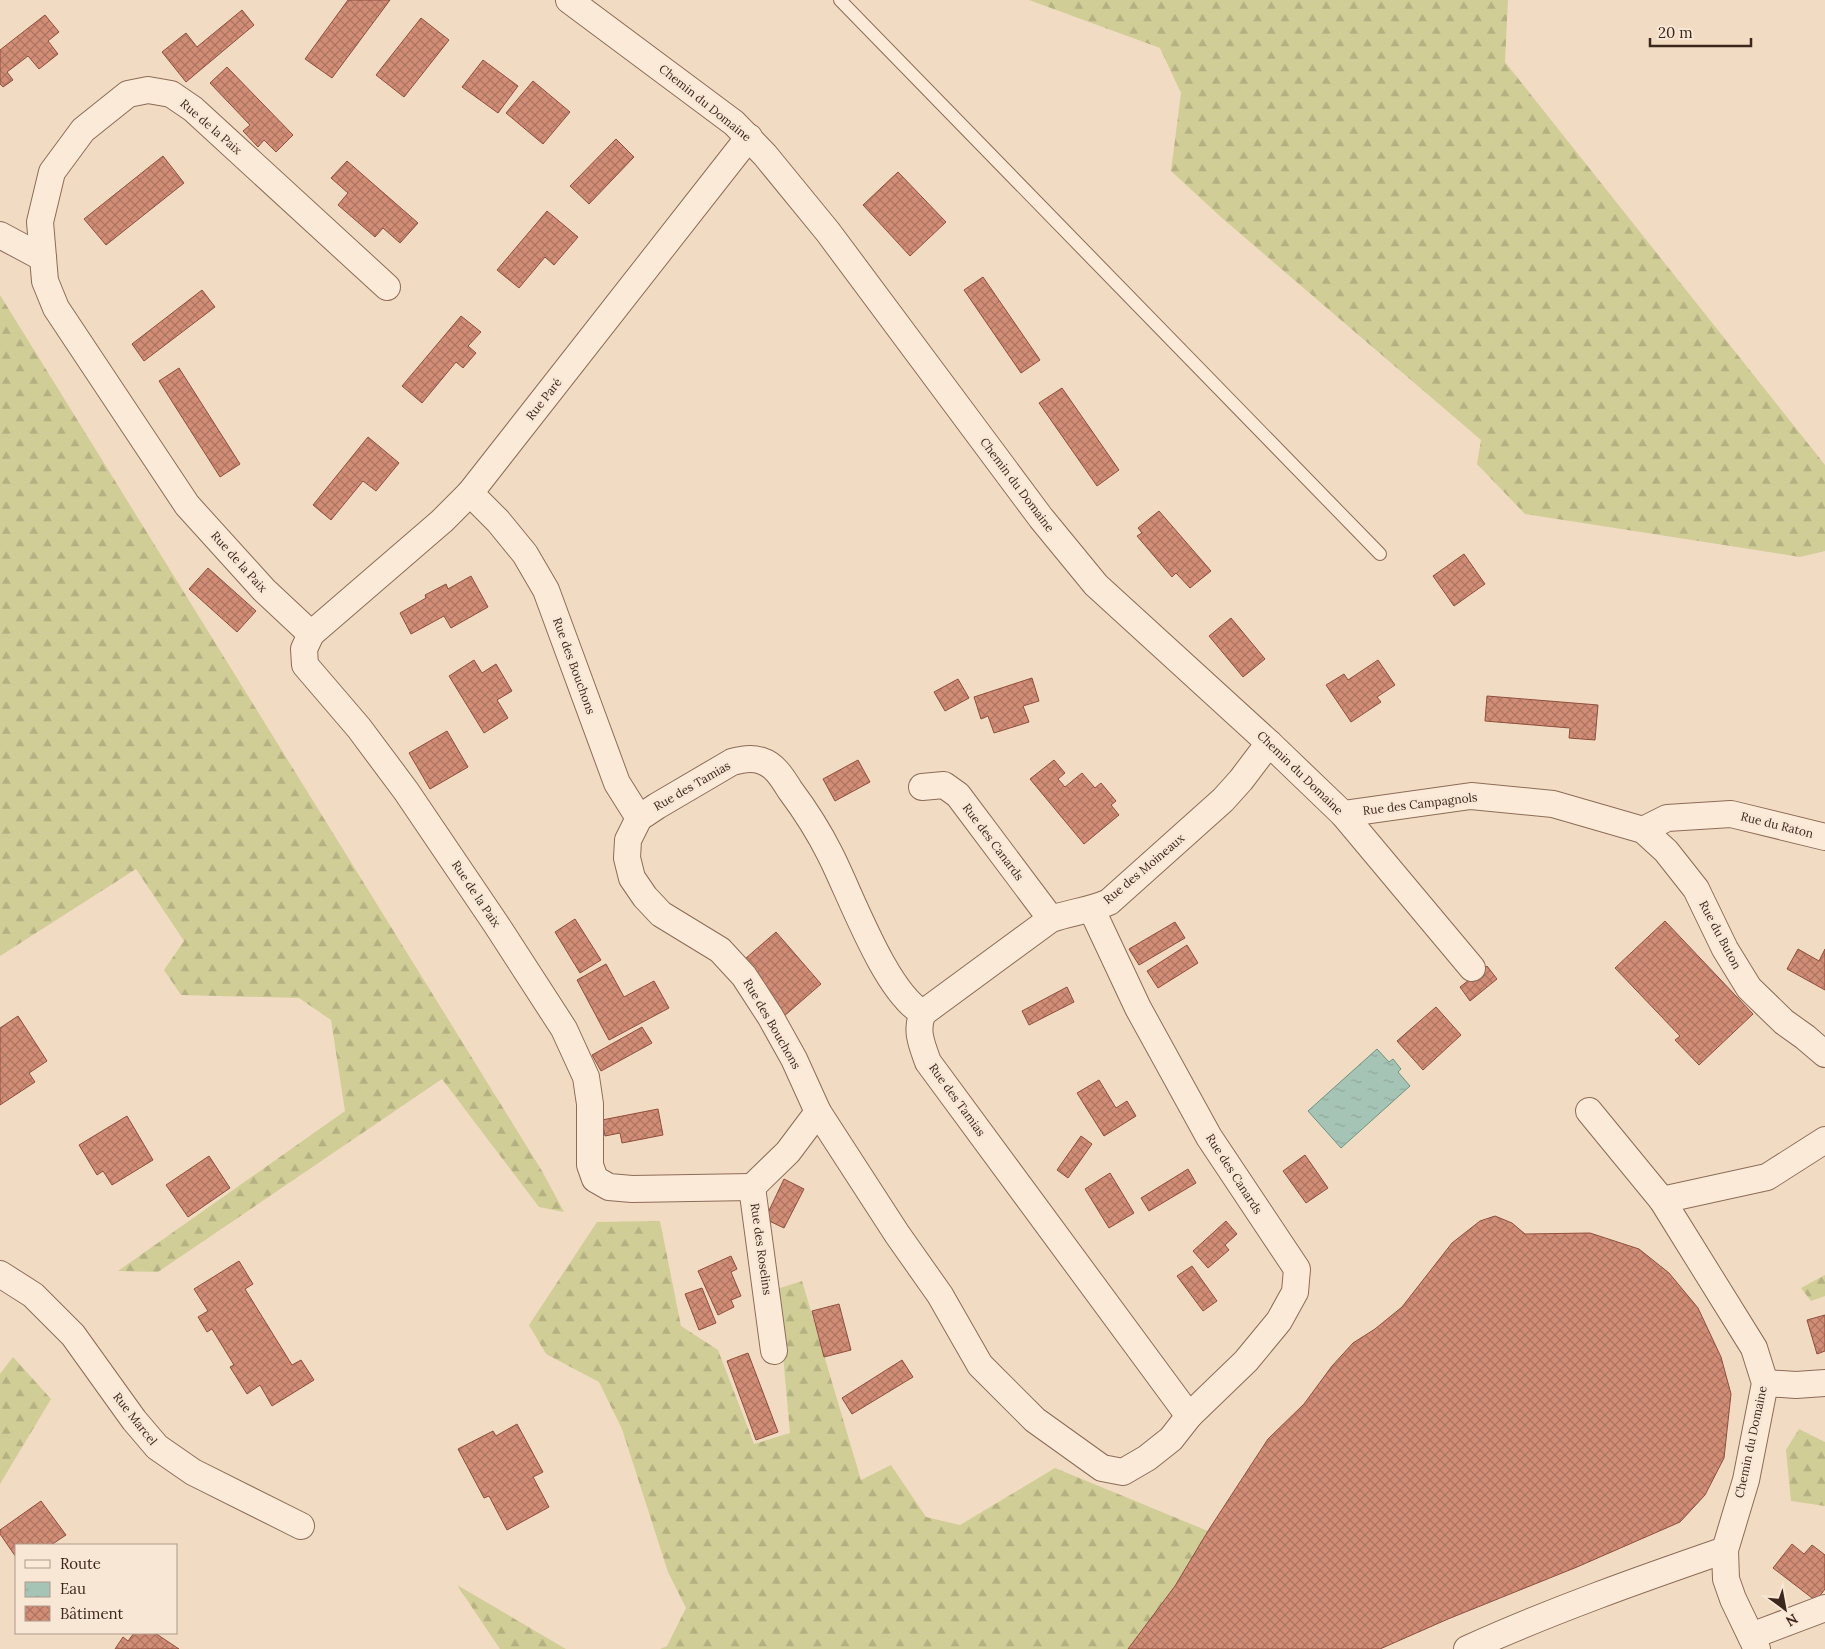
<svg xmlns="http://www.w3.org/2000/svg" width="1825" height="1649" viewBox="0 0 1825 1649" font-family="Lora,serif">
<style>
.forest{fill:url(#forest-firs)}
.water{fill:url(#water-ripples);stroke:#6b9382}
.building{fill:url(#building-cross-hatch);stroke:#8e4f3c}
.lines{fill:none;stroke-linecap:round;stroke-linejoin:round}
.lane-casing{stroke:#8d6b58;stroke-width:14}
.street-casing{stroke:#8d6b58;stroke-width:28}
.lane{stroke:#fbead8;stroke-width:12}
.street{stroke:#fbead8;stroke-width:26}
.labels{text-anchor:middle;stroke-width:5;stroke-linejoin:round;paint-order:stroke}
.street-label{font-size:12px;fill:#3c271e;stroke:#f8e7d4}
</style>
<defs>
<pattern id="forest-firs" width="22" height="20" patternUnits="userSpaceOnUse" patternTransform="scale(1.25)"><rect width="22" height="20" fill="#d0cd96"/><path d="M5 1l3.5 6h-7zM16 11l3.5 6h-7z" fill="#b4b081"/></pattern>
<pattern id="water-ripples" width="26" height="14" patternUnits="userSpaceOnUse" patternTransform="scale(1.25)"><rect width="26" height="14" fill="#a6c4b6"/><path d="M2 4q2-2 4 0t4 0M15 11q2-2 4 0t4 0" fill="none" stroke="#90a89c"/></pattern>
<pattern id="building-cross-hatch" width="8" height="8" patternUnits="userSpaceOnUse" patternTransform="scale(1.25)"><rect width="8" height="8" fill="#d28d77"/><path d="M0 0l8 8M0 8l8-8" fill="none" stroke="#ac7361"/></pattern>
</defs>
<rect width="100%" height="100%" fill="#f1dcc3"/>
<g class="forest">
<path d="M1029,0h479l-3,62 320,403v86l-25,6 -275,-43 -48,-50 4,-24 -259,-222 -51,-47 10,-78 -21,-45z"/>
<path d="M0,295l542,876 22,41 -25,-5 -97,-128 -284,193 -40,-1 227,-160 -14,-91 -32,-22 -118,-3 -17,-25 20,-29 -48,-72 -136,87z"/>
<path d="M660,1221l21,105 37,24 36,94 36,-11 -13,-144 25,-8 59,199 30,-15 35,52 34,8 95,-57 153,63 -33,55 -47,63h-468l7,-3 19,-38 -18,-36 -46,-143 -23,-47 -53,-28 -17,-29 68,-103z"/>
<path d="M1825,1275v21l-14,5 -10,-13z"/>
<path d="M13,1357l38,42 -51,85v-110z"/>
<path d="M1799,1429l26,13v64l-34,-5 -5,-51z"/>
<path d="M457,1585l109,64h-66z"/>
</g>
<path class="water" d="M1377,1049l12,13 4,-3 8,10 -3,3 12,14 -69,62 -33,-37z"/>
<g class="building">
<path d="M348,0h42l-58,78 -27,-19z"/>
<path d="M242,10l12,15 -68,57 -24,-30 24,-19 11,14z"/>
<path d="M45,15l14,17 -11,9 10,13 -19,15 -11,-13 -21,16 6,8 -10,7 -3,-3v-34z"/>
<path d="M421,18l28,22 -45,57 -28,-22z"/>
<path d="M483,60l35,26 -20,27 -36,-26z"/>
<path d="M227,67l66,68 -17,17 -12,-12 -6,7 -15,-16 7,-6 -40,-42z"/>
<path d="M533,81l37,31 -27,32 -37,-31z"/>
<path d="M616,139l18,18 -45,47 -19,-18z"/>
<path d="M163,156l21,27 -78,62 -22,-26z"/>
<path d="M347,161l71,62 -18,20 -17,-15 -8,9 -37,-32 10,-12 -17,-15z"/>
<path d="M898,172l48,50 -36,34 -47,-51z"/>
<path d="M547,211l31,26 -24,28 -9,-8 -26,31 -22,-18z"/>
<path d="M983,277l57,83 -19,13 -57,-83z"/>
<path d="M202,290l13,17 -71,54 -12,-17z"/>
<path d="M461,316l20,16 -13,14 8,7 -13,15 -7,-6 -34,41 -20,-17z"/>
<path d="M179,368l61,96 -20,13 -61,-96z"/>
<path d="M1062,388l57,82 -22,16 -58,-83z"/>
<path d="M368,437l31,26 -23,28 -13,-10 -32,39 -18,-15z"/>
<path d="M1159,511l52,60 -21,17 -14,-15 -4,4 -35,-41 5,-3 -4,-5z"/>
<path d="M1464,554l21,30 -31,22 -21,-30z"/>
<path d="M208,568l48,43 -19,21 -48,-43z"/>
<path d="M471,576l17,31 -37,21 -7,-12 -33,18 -11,-21 26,-15 -1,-3 21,-11 2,5z"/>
<path d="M1231,618l34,41 -22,18 -34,-41z"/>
<path d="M474,660l8,13 14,-9 16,27 -15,9 11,18 -24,15 -35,-57z"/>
<path d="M1378,660l17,25 -18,12 4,5 -30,20 -25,-37 18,-11 4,6z"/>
<path d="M1032,678l7,23 -16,5 6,16 -35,11 -6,-17 -7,3 -7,-22z"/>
<path d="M958,679l11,19 -24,13 -11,-19z"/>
<path d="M1487,696l111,9 -3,35 -26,-2 1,-10 -85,-7z"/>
<path d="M447,731l21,36 -38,22 -21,-36z"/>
<path d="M858,760l12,22 -35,19 -12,-22z"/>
<path d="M1054,760l11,13 -7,6 7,8 17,-14 13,15 6,-5 15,18 -5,4 8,10 -35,29 -54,-65z"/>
<path d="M575,919l26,41 -21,13 -25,-41z"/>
<path d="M1665,921l88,93 -54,51 -24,-25 5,-4 -65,-68z"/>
<path d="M1175,922l10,16 -46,27 -10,-16z"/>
<path d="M776,932l45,52 -38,33 -45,-52z"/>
<path d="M1187,945l11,18 -40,25 -11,-17z"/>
<path d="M1798,949l21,12 6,-12v41l-38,-21z"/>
<path d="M606,964l18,33 30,-16 15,27 -60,32 -32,-60z"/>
<path d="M1487,966l10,13 -27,22 -10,-14z"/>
<path d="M1067,987l7,15 -45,23 -7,-14z"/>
<path d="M1436,1007l25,28 -38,35 -26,-29z"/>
<path d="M18,1016l29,45 -18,12 6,9 -35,23v-77z"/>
<path d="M642,1027l10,16 -51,28 -9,-16z"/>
<path d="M1099,1080l17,28 11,-7 9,15 -32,20 -27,-43z"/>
<path d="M658,1109l5,26 -41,8 -2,-10 -15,3 -3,-16z"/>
<path d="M127,1116l26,44 -41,25 -9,-14 -6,4 -18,-30z"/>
<path d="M1081,1136l11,8 -24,34 -11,-8z"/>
<path d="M1305,1155l23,33 -22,15 -23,-32z"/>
<path d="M209,1156l21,32 -42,29 -22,-32z"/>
<path d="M1188,1169l8,14 -47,28 -8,-13z"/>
<path d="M1110,1173l24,40 -25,15 -24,-39z"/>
<path d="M784,1179l20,10 -20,39 -19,-9z"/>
<path d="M1495,1216l17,7 13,11 65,-1 49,16 30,24 29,35 23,49 10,37 -7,64 -19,37 -25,27 -103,45 -129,52 -68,30h-252l47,-63 33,-55 60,-92 36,-35 28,-38 21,-23 22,-14 27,-22 50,-64 28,-22z"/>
<path d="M1226,1221l11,13 -12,11 4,5 -21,18 -15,-17z"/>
<path d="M731,1256l6,13 -6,3 10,24 -10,4 3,7 -16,8 -20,-44z"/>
<path d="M239,1261l14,23 -8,5 47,76 9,-5 13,20 -42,26 -12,-21 -13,9 -17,-27 4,-2 -22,-36 -5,3 -9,-15 10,-6 -14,-22z"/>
<path d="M1192,1266l25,35 -14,10 -26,-35z"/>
<path d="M702,1288l14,35 -17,7 -14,-36z"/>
<path d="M839,1304l12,46 -27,7 -12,-46z"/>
<path d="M1825,1315v36l-8,3 -10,-34z"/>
<path d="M748,1353l30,79 -22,8 -29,-79z"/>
<path d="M902,1360l11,17 -61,37 -10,-16z"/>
<path d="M517,1424l26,48 -10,5 16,30 -42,23 -18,-34 -5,2 -26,-49 35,-18 3,5z"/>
<path d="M41,1501l25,34 -15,10h-35v12l-16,-23v-4z"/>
<path d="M1792,1544l12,10 8,-9 13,10v34l-9,12 -43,-33z"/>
<path d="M134,1633h21l24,16h-64l8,-12 5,4z"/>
</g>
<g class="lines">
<defs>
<path id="lane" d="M840,0l540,554"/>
<g id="street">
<path d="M569,0l165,123 31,32 63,77 213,286 55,67 173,158 74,71 129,154"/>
<path d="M749,137l-279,356 -28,28 -131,113 -7,15 1,16 54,63 47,63 90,133 68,105 22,48 4,27v61l5,14 14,8 23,2 120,-2"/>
<path d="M0,235l43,23"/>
<path d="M470,493l28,28 27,33 21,36 71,193 22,35"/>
<path d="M311,634l-47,-44 -77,-85 -131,-197 -11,-27 -5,-59 12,-50 31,-42 45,-36 20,-4 23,4 22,15 194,178"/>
<path d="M922,787l22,-2 14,10 93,124"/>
<path d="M1343,814l128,-18 82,8 90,26 23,21 30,38 29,60 24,39 35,34 21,15 20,17"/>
<path d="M1643,830l24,-12 64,-4 94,23"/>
<path d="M923,1013c-38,-21 -72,-118 -93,-159 -11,-22 -25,-44 -40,-64 -7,-11 -15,-25 -28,-29 -10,-4 -20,-2 -30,1l-75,44 -18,12 -11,22 -1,18 5,20 13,19 16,17 59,36 24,26 26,40 24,43 24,53 79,122 43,61 40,70 55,55 67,48 21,4 24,-14 24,-19 18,-23 57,-55 33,-40 16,-29 2,-23 -88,-132 -71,-129 -46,-98"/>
<path d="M1589,1111l73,89 92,148 11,35 -19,97 -21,70 1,29 7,20 24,50"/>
<path d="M752,1187l22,164"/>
<path d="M752,1187l36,-35 30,-40"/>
<path d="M1662,1200l105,-23 58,-37"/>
<path d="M0,1274l33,21 40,40 61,85 23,27 36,25 108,54"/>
<path d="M1765,1383l31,2 29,-2"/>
<path d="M1189,1416l-261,-354c-6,-17 -13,-32 -5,-49l128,-94c20,-7 38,-8 58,-17l114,-102 18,-20 28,-37"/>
<path d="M1751,1636l74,-28"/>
<path d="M1467,1649c84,-38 171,-69 258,-99"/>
</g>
</defs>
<use href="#lane" class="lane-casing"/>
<use href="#street" class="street-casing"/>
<use href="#lane" class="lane"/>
<use href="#street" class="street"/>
</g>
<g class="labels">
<g class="street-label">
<text transform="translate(705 103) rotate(39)" y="4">Chemin du Domaine</text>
<text transform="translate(211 127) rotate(41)" y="4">Rue de la Paix</text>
<text transform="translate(544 399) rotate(-52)" y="4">Rue Paré</text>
<text transform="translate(1017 485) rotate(53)" y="4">Chemin du Domaine</text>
<text transform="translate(239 562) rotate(48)" y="4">Rue de la Paix</text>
<text transform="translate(574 666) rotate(70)" y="4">Rue des Bouchons</text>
<text transform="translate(1300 773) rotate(44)" y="4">Chemin du Domaine</text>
<text transform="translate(692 786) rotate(-30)" y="4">Rue des Tamias</text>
<text transform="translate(1420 804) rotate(-7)" y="4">Rue des Campagnols</text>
<text transform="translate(1777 825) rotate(14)" y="4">Rue du Raton</text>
<text transform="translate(993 842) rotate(53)" y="4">Rue des Canards</text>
<text transform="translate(1144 869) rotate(-40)" y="4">Rue des Moineaux</text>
<text transform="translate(476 894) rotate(56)" y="4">Rue de la Paix</text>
<text transform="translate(1720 935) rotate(62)" y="4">Rue du Buton</text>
<text transform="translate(772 1024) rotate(60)" y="4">Rue des Bouchons</text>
<text transform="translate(957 1100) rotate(54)" y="4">Rue des Tamias</text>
<text transform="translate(1234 1174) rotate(57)" y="4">Rue des Canards</text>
<text transform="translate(761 1249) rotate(82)" y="4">Rue des Roselins</text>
<text transform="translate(135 1419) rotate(52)" y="4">Rue Marcel</text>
<text transform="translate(1751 1442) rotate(-78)" y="4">Chemin du Domaine</text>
</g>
</g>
<rect x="15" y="1544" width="162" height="90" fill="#f8e7d4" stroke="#ad9a8b"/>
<rect x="25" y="1560" width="25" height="8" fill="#fbead8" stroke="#ad9a8b"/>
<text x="60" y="1569" font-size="15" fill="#3c271e">Route</text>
<rect x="25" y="1582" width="25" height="15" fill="url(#water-ripples)" stroke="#ad9a8b"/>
<text x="60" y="1594" font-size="15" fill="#3c271e">Eau</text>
<rect x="25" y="1606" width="25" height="15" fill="url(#building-cross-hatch)" stroke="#ad9a8b"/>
<text x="60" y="1619" font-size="15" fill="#3c271e">Bâtiment</text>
<g transform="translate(1785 1609) rotate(148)" stroke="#f8e7d4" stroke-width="4" paint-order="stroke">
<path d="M0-4L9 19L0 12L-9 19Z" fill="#3c271e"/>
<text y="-8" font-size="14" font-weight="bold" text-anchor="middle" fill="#3c271e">N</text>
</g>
<path d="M1650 38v8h101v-8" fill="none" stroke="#3c271e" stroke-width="2.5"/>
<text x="1658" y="38" font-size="15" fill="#3c271e" stroke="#f8e7d4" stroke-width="4" paint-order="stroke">20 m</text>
</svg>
